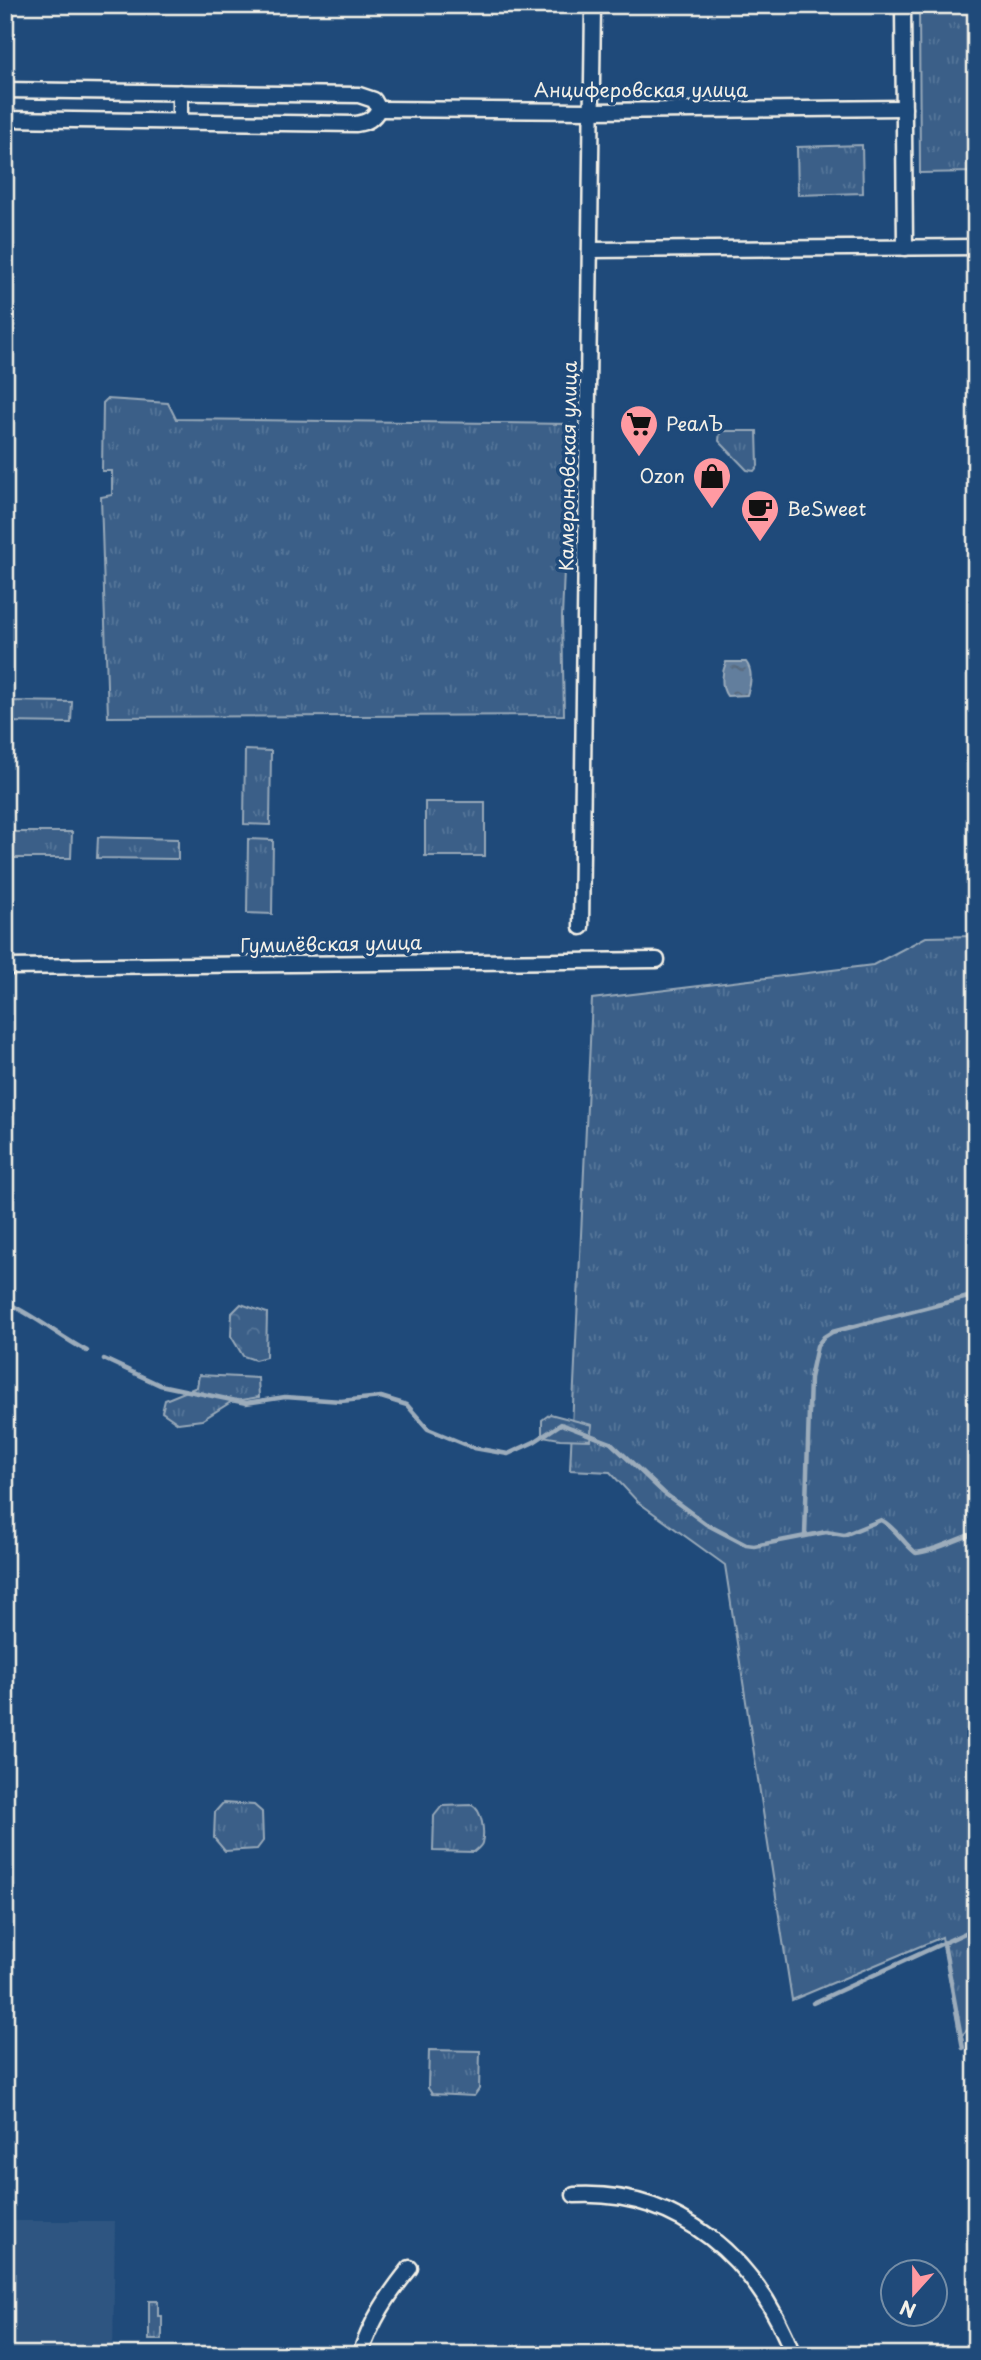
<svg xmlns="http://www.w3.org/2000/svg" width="981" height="2360" viewBox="0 0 981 2360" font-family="'Playpen Sans',sans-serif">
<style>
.built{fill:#2d5581}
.grass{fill:url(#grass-tufts);stroke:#97a8b8;stroke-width:2}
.forest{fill:url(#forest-crowns);stroke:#97a8b8;stroke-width:2}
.water{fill:url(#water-ripples);stroke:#9cacbb;stroke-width:2}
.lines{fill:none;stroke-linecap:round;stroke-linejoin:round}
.stream{stroke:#9cacbb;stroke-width:4.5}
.minor-casing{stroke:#f4f1e8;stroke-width:19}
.minor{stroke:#1f4a7a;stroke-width:14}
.labels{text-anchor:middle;stroke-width:7;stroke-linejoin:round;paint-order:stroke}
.street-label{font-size:19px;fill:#f4f1e8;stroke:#1f4a7a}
.poi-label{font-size:19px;fill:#f4f1e8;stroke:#1f4a7a;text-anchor:start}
</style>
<defs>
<pattern id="grass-tufts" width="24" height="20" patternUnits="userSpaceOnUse" patternTransform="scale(1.75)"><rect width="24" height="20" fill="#3a5f88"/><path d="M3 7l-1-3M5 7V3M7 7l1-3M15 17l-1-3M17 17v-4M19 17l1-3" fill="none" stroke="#577699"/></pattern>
<pattern id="forest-crowns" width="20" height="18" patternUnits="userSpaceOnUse" patternTransform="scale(1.75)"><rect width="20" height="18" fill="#3a5f88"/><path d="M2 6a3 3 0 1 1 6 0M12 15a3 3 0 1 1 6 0" fill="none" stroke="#577699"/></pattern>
<pattern id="water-ripples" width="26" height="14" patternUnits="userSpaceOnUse" patternTransform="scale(1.75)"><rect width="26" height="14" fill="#627e9d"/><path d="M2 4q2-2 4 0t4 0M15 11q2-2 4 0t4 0" fill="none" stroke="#58687a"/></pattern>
</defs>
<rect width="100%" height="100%" fill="#1f4a7a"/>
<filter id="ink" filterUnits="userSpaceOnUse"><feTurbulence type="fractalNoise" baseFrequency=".0143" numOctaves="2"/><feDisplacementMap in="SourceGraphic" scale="14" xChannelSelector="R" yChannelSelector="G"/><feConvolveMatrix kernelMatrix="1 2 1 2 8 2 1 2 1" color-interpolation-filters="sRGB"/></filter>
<g filter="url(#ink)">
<path class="built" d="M5,2221h110l-2,134h-108z"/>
<g class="grass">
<path d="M919,5h57v167l-56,1z"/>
<path d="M862,145l1,48 -65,2 -1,-48z"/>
<path d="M107,399l61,4 8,16 394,5 -8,194 2,97 -456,2 -7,-220 11,-2v-24h-10l1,-68z"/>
<path d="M720,431h37l1,35 -4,5 -7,-1 -28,-29z"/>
<path d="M5,701l67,1 -1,21 -66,-1z"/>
<path d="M245,750l26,1 -1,74 -26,-1z"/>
<path d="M485,802v54h-60v-54z"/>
<path d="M5,832h67l-1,26h-66z"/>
<path d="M98,837l80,2v20l-81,-1z"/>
<path d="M248,839l25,1 -1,74 -25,-1z"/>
<path d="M976,936v1086l-16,15 -18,-100 -150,63 -67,-435 -87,-63 -28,-30 -40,-2 22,-471 281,-34 53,-28z"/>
<path d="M199,1375l59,3 1,19 -28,5 -29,18 -24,3 -16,-11 3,-12 32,-13z"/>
<path d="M223,1803l31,2 8,7 1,29 -6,8 -32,2 -11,-13 1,-26z"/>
<path d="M472,1805c10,5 13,27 10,38 -1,4 -6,7 -8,9l-41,-1 1,-35 8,-10z"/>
<path d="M429,2050l51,1 -1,38 -5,7 -42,-2 -4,-6z"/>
<path d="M149,2301h9v15h4v24h-13z"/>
</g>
<g class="forest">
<path d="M241,1304l26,9 -1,44 -11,3 -12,-4 -12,-20 1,-23z"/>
<path d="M550,1414l42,11 -2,15 -30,-1 -18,-3v-16z"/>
</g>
<path class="water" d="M726,662h20c7,9 5,22 1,33l-20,1c-7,-10 -5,-24 -1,-34z"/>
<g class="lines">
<g class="stream">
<path d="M5,1302c29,13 54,34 82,49"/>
<path d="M104,1359l56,26 86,18 39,-6 56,4 40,-4 26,8 21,24 46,19 34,6 26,-12 27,-18 50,19 53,50 42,31 40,21 8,1 72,-14 18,3 37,-15c15,8 22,23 35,33 20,-2 40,-14 60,-20"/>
<path d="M805,1536l5,-158 7,-32 7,-9 8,-5 144,-37"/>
<path d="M944,1944l19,104"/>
<path d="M813,2003l163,-75"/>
</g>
<defs>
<g id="minor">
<path d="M903,5l2,243"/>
<path d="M5,90l354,5 15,5 5,9"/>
<path d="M379,109l212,2 313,-3"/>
<path d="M5,119l351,5c12,-2 17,-5 23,-15"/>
<path d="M180,121v-29"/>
<path d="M590,250l386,-3"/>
<path d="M581,927l12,-922"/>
<path d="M5,967l652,-7"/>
<path d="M574,2195c105,-6 184,65 219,160"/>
<path d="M360,2355c11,-34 28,-60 50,-87"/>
</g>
</defs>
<use href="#minor" class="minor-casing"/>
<use href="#minor" class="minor"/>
</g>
</g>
<defs>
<symbol id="supermarket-pin" viewBox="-11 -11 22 30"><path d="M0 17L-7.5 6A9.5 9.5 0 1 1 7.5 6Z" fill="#ff9aa2" stroke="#1f4a7a"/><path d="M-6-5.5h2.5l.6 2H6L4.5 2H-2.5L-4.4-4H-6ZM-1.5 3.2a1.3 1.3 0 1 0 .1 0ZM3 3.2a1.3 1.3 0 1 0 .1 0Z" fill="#111"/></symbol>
<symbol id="shop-pin" viewBox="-11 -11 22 30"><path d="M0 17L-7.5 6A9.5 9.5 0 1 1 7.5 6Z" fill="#ff9aa2" stroke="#1f4a7a"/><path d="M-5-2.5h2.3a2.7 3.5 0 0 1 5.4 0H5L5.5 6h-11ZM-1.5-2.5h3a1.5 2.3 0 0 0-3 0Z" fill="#111"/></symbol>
<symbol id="cafe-pin" viewBox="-11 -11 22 30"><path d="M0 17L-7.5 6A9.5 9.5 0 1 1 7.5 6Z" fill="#ff9aa2" stroke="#1f4a7a"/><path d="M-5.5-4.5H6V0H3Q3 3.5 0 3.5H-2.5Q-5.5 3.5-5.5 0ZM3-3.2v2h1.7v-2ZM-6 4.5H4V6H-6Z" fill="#111"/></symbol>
</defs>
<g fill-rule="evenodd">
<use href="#supermarket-pin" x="617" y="402" width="44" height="60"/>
<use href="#shop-pin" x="690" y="454" width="44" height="60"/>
<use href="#cafe-pin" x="738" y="487" width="44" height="60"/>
</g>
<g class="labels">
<g class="street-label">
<text x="641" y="97">Анциферовская улица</text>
<text transform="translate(568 466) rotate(-89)" y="7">Камероновская улица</text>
<text transform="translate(331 944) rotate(-1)" y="7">Гумилёвская улица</text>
</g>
<g class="poi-label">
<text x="666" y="431">РеалЪ</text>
<text x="685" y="483" text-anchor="end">Ozon</text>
<text x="787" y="516">BeSweet</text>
</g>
</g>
<rect width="981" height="2360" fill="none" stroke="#1f4a7a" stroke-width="28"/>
<rect x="14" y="14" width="953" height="2332" fill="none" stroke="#f4f1e8" stroke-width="2.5" filter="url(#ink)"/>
<g transform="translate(914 2293) rotate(201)"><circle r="33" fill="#1f4a7a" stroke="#748da6" stroke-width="2"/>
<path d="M0-5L12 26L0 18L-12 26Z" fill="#ff9aa2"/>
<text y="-10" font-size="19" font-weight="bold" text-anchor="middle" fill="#f4f1e8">N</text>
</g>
</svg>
